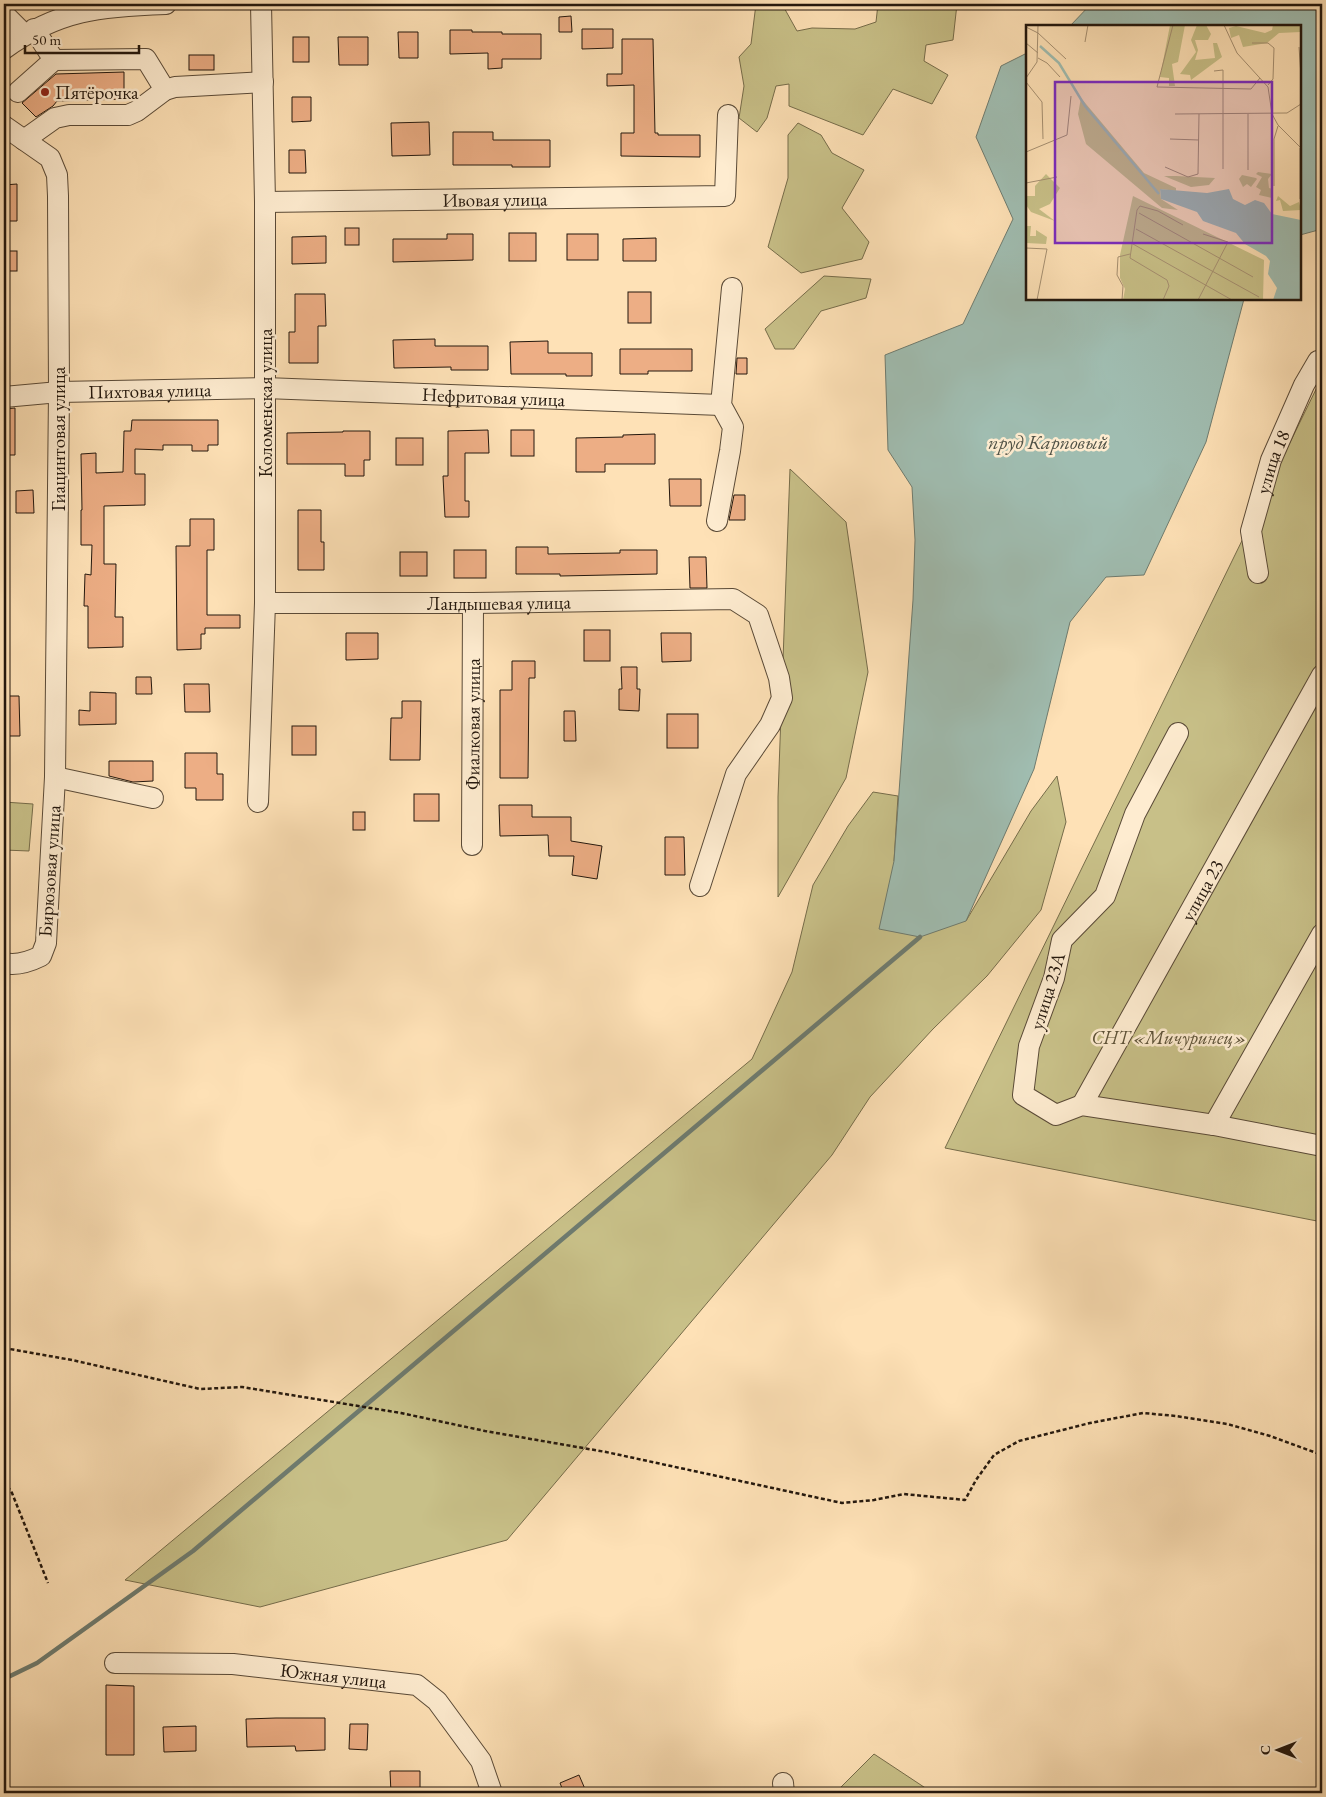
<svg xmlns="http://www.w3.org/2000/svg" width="1326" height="1797" viewBox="0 0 1326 1797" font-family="'EB Garamond',serif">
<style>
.green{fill:#c8c088;stroke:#766c4a}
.water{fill:#a0bdb1;stroke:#6e7b6f}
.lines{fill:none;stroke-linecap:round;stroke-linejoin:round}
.stream{stroke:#6e7b6f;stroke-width:4.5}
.building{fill:#edae85;stroke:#23170d}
.minor-casing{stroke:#5a4a37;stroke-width:22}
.path{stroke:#23170d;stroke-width:2.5;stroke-dasharray:4 2.5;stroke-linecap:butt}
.minor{stroke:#feecd0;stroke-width:20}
.poi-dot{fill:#8f2418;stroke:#feecd0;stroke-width:2}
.labels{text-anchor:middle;stroke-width:5;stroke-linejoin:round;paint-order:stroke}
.poi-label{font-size:19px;fill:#23170d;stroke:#feecd0;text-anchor:start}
.street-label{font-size:19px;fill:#23170d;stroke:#feecd0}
.park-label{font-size:19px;font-style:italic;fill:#5d5238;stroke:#feecd0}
.water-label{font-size:20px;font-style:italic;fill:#4f5146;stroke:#feecd0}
.inset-river{fill:none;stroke:#a0bdb1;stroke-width:2.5}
.inset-road{fill:none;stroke:#a69072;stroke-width:1}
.view{fill:#7b2cbf;fill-opacity:0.15;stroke:#7b2cbf;stroke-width:2.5}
.inset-edge{fill:none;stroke:#23170d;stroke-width:2.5}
</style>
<rect width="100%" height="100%" fill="#fee1b6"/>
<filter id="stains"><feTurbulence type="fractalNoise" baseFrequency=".004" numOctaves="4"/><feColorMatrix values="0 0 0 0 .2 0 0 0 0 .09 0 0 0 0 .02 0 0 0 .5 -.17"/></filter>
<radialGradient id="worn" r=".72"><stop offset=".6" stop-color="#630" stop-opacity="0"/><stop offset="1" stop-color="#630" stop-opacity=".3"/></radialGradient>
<g class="green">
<path d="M756,4h26l15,27 15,-3 43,1 21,-7 2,-18h79l-4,36 -27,5 -2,16 24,14 -16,29 -39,-15 -30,46 -74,-29v-22l-13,2 -9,32 -10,14 -18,-14 5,-32 -5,-29 12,-13z"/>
<path d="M798,123l23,12 11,18 32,17 -22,38 27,34 -7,17 -61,14 -33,-26 20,-69v-43z"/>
<path d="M824,276l47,3 -5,19 -45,13 -27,38h-19l-10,-20z"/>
<path d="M1322,377v845l-377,-74z"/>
<path d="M790,469l56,53 22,150 -22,106 -68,119v-100z"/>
<path d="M1057,776l9,46 -25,88 -54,66 -54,53 -63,68 -38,58 -325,385 -247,67 -135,-27 627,-521 40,-87 21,-87 35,-59 25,-34 25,4 -4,65 72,60 65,-110z"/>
<path d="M4,802l29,2 -4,47 -25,-1z"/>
<path d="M874,1754l59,39h-98z"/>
</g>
<g class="water">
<path d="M1091,4h231v225l-22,6v-209h-230z"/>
<path d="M1027,53v246h217l-38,143 -62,133 -38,2 -36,45 -36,147 -68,152 -46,16 -41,-8 15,-68 19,-261 2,-60 -3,-53 -24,-37 -3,-95 78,-31 50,-105 -37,-82 25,-71z"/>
</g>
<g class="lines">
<path class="stream" d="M4,1679l33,-16 156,-112 727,-614"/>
</g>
<g class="building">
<path d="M571,16l1,16h-13v-15z"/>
<path d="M582,29h31v19l-31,1z"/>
<path d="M450,30h22v2h30v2h39v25h-39v9l-14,1v-16l-38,1z"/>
<path d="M398,32h20v26h-19z"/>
<rect x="293" y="37" width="16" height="25"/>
<path d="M338,37h30v28h-29z"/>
<path d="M622,39h31l2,94h3v2h42v22l-79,-1v-23h13v-48l-27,1v-12h15z"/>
<rect x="189" y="55" width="25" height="15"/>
<path d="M124,72v27l-67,2 -4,5 -17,11 -14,-14 34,-29z"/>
<path d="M292,97h19v24l-19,1z"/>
<path d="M429,122l1,33 -38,1 -1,-33z"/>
<path d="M453,132h40v8h57v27h-38v-2h-59z"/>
<path d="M289,150h16l1,23h-17z"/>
<path d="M17,184v37h-13v-36z"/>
<rect x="345" y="228" width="14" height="17"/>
<rect x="509" y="233" width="27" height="28"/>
<path d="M447,234h26v26l-80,2v-23h54z"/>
<rect x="567" y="234" width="31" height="26"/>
<path d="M326,236v27l-34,1v-27z"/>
<path d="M656,238v23h-33v-22z"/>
<rect x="4" y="251" width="13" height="20"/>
<rect x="628" y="292" width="23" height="31"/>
<path d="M295,294h30l1,32h-8v37h-29v-31h6z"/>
<path d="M435,339v7h53v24h-37v-3l-57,1 -1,-28z"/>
<path d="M548,341v12h44v23h-26v-2h-55l-1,-32z"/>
<path d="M620,349h72v22h-44v3h-28z"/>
<path d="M737,358h10v16h-11z"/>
<path d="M15,408v47h-11v-46z"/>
<path d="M132,420h86v25h-10v6h-16v-6h-29v5l-28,-1v25h10v31l-41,1v58h12l-1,53h8v30l-35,1v-42h-4l1,-32 6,1 1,-30h-11v-35h1l-1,-56 15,-1v20l27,-1 1,-41h7z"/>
<path d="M488,430l1,23h-24v48h4v16h-24l-2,-41h5v-45z"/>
<rect x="511" y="430" width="23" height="26"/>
<path d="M343,431h27v29h-6v16h-19v-12h-58v-31l56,-1z"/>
<path d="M655,434v30h-50v8h-29v-34l47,-1v-2z"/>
<rect x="396" y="438" width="27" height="27"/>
<path d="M669,479h32v27h-31z"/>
<path d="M33,490l1,23h-18v-22z"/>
<path d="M734,495h11v25h-16z"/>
<path d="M298,510h23v32h3v28h-26z"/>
<path d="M190,519h24v31h-7v65h33v13h-35v6h-4v15l-24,1 -1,-104h14z"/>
<path d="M516,547h32v7l72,-1v-3h37v24l-97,2v-2h-44z"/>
<rect x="454" y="550" width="32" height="28"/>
<rect x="400" y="552" width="27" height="24"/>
<path d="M689,557h17l1,31h-17z"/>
<rect x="584" y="630" width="26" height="31"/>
<path d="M346,633h32v26l-32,1z"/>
<path d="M661,633h30v28l-29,1z"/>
<path d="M512,661h23v17h-6l-1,100h-28v-88h12z"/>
<path d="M621,667h16v22h3l-1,22 -20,-1v-21h3z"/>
<path d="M136,677h15l1,17h-16z"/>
<path d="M184,684h25l1,28h-25z"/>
<path d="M90,692l26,1v31l-37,1v-15l11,1z"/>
<path d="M4,696h15l1,40h-16z"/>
<path d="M402,701h19l-1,59h-30l1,-42h11z"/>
<path d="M564,711h11l1,30h-12z"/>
<rect x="667" y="714" width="31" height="34"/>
<rect x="292" y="726" width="24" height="29"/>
<path d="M185,753h32v21h6v26h-27v-12h-11z"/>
<path d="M109,761h44v20l-20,1 -24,-6z"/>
<rect x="414" y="794" width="25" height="27"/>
<path d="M499,805h33v12h39v24l31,5 -5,33 -25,-4 2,-19h-25l-1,-21 -48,1z"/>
<rect x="353" y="812" width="12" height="18"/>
<path d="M665,837h19l1,38h-20z"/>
<path d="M106,1685l28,1v69h-28z"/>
<path d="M276,1718h49v32l-29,1 -1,-5 -48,1 -1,-28z"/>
<path d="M350,1724h18l-1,26 -18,-1z"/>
<path d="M196,1726v25l-32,1 -1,-25z"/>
<path d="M390,1771h30v21l-29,1z"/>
<path d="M579,1775l6,14 -11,4h-10l-4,-10z"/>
</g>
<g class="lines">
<defs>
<g id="minor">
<path d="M4,14l20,20"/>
<path d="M34,29l20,31"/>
<path d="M4,49c54,-39 97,-43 162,-45"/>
<path d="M18,92l36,-32 92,-1 19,31"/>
<path d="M4,126l46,32 7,17 1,21 1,196 -4,385 -9,166 -5,13c-12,6 -24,10 -37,7"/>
<path d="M24,140l31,-22 14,-3h59l9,-4 28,-21 10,-3 88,-5"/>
<path id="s1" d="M265,202l460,-6 3,-81"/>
<path id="s2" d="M4,397l55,-5 206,-4 456,17"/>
<path d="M717,521l13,-70 3,-24 -12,-22 11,-117"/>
<path id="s3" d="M1258,573l-7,-42 20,-71 33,-75 14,-24 4,1"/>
<path id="s4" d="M265,603h208l260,-4 25,16 21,63 3,20 -12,27 -34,49 -36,112"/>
<path d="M1178,733l-43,81 -30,82 -43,44 -8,38 -25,68 -6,49 33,20 26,-10 132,20 108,21"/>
<path d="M55,777l98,21"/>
<path d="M258,802l7,-199v-401l-4,-198"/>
<path id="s5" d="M472,845l1,-242"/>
<path id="s6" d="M1082,1105l240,-430"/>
<path d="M1214,1125l108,-191"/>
<path id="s7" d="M115,1663l118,1 184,21 20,16 44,60 11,32"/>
<path d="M783,1783l1,10"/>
</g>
</defs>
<use href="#minor" class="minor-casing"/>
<g class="path">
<path d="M4,1348l68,12 128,29 42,-2 159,26 84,18 121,21 236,51 32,-3 30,-6 61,6 11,-20 18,-25 25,-14 71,-18 53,-10 33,3 51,8 43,12 52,19"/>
<path d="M4,1481l8,12 36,90"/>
</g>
<use href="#minor" class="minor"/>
</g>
<circle class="poi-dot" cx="45" cy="92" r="5"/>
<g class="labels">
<g class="poi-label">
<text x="55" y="99">Пятёрочка</text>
</g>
<g class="street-label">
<text dy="7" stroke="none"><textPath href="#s1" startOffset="230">Ивовая улица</textPath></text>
<text dy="7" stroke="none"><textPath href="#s2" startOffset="146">Пихтовая улица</textPath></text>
<text dy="7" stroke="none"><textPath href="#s2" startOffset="490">Нефритовая улица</textPath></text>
<text transform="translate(265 403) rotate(-90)" y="7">Коломенская улица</text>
<text transform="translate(58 439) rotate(-90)" y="7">Гиацинтовая улица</text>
<text dy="7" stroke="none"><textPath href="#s3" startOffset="115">улица 18</textPath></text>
<text dy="7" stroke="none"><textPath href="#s4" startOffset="234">Ландышевая улица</textPath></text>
<text dy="7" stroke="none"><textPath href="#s5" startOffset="121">Фиалковая улица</textPath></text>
<text transform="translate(49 871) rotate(-86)" y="7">Бирюзовая улица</text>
<text dy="7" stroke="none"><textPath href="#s6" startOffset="246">улица 23</textPath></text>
<text transform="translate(1047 991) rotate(-73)" y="7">улица 23А</text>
<text dy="7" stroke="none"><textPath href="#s7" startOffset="219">Южная улица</textPath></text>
</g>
<g class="park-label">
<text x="1169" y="1044">СНТ «Мичуринец»</text>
</g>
<g class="water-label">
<text x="1048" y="449">пруд Карповый</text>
</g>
</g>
<g transform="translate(1026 25)">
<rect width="275" height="275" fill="#fee1b6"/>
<path d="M144,0h15l-7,37 -6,2 3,22h-6v-8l-9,-1zM171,0h9l5,9 -3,6h-13l3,10 -3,10 20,-2 -2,-15h4l5,14 -31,23 -1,-5 -10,-1 16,-22 -5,-12zM247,0h28v7l-22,1 -12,10 -24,4 -4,-12 -8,3 -2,-10 7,-2 29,7 7,-3zM55,73l63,75 32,15v3l-16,-2 1,10 17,11 -16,-2 -76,-64 -8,-30zM232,147l14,2 -4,5 1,9 4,1 -1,9 -13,-3 2,-5 -5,-3 6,-10 -6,-3zM20,149l14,14 -10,16 -11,5 16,12 -24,-9 -5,-7v-9h9v-10zM216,150l14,3 1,1 -6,8 -4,-3 -4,3 -4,-8zM138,151h12l39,2 -6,7 -18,2zM107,171l131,64 -1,40h-140l2,-11 -5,-11v-23zM252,171l12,10 9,-4 2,8 -18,1 -3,-11 -4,1zM0,201h5l-1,10h6v-6l11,7 -1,7 -20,-1z" fill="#c8c088"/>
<path d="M134,164l47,4 22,-4 4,10 12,6 10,-5 9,3 8,11 29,6v80h-28l4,-12 -9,-14 2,-13 -4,-5 -21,-12 -9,-11 -33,-12 -6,-9 -36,-13z" fill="#a0bdb1"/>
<path class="inset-river" d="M14,21l19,17 26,43 74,88"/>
<path class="inset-road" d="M147,0l-16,62 94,2 9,-11M198,0l13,28 31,34 4,27 6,11 23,23M0,2l12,6 28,26M59,17l3,-17M0,18l12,10M226,18h16l6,5 -1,31 -5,6M273,22l2,29M12,33l9,5 13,14M188,46l9,-1v99M0,53l11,-16 1,-37M0,57l16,20 1,37M149,89l112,-1 14,-9M222,89v56M144,114l29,1M0,127l41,-17 4,-39M139,142l23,10 10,-3 1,-60M0,158l31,-6M248,161v-47l4,-13M274,174v-51M113,188l114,64M110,204l123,68M107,219l99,56M0,223l21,1 -10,51M96,275l1,-14 -6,-11 1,-18 12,-3M137,275l6,-14 -2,-6 -37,-22 7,-48 3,-4 18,5 25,14M172,275l30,-58 -25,-8"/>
<path class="view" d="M29,57h217v161h-217z"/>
<rect width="275" height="275" class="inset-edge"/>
</g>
<rect width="1326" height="1797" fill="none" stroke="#fee1b6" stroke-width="20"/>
<rect x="5" y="5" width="1316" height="1787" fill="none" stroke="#23170d" stroke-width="2.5"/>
<rect x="10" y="10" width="1306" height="1777" fill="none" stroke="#23170d"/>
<g transform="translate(1278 1750) rotate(270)" stroke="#feecd0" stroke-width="4" paint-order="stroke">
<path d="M0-4L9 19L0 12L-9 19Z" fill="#23170d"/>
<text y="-8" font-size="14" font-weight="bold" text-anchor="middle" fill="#23170d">С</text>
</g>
<path d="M25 45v8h114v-8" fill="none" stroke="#23170d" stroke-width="2.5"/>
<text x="32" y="45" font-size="15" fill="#23170d" stroke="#feecd0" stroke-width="4" paint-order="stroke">50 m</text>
<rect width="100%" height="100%" filter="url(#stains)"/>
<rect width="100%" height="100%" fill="url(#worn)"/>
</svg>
